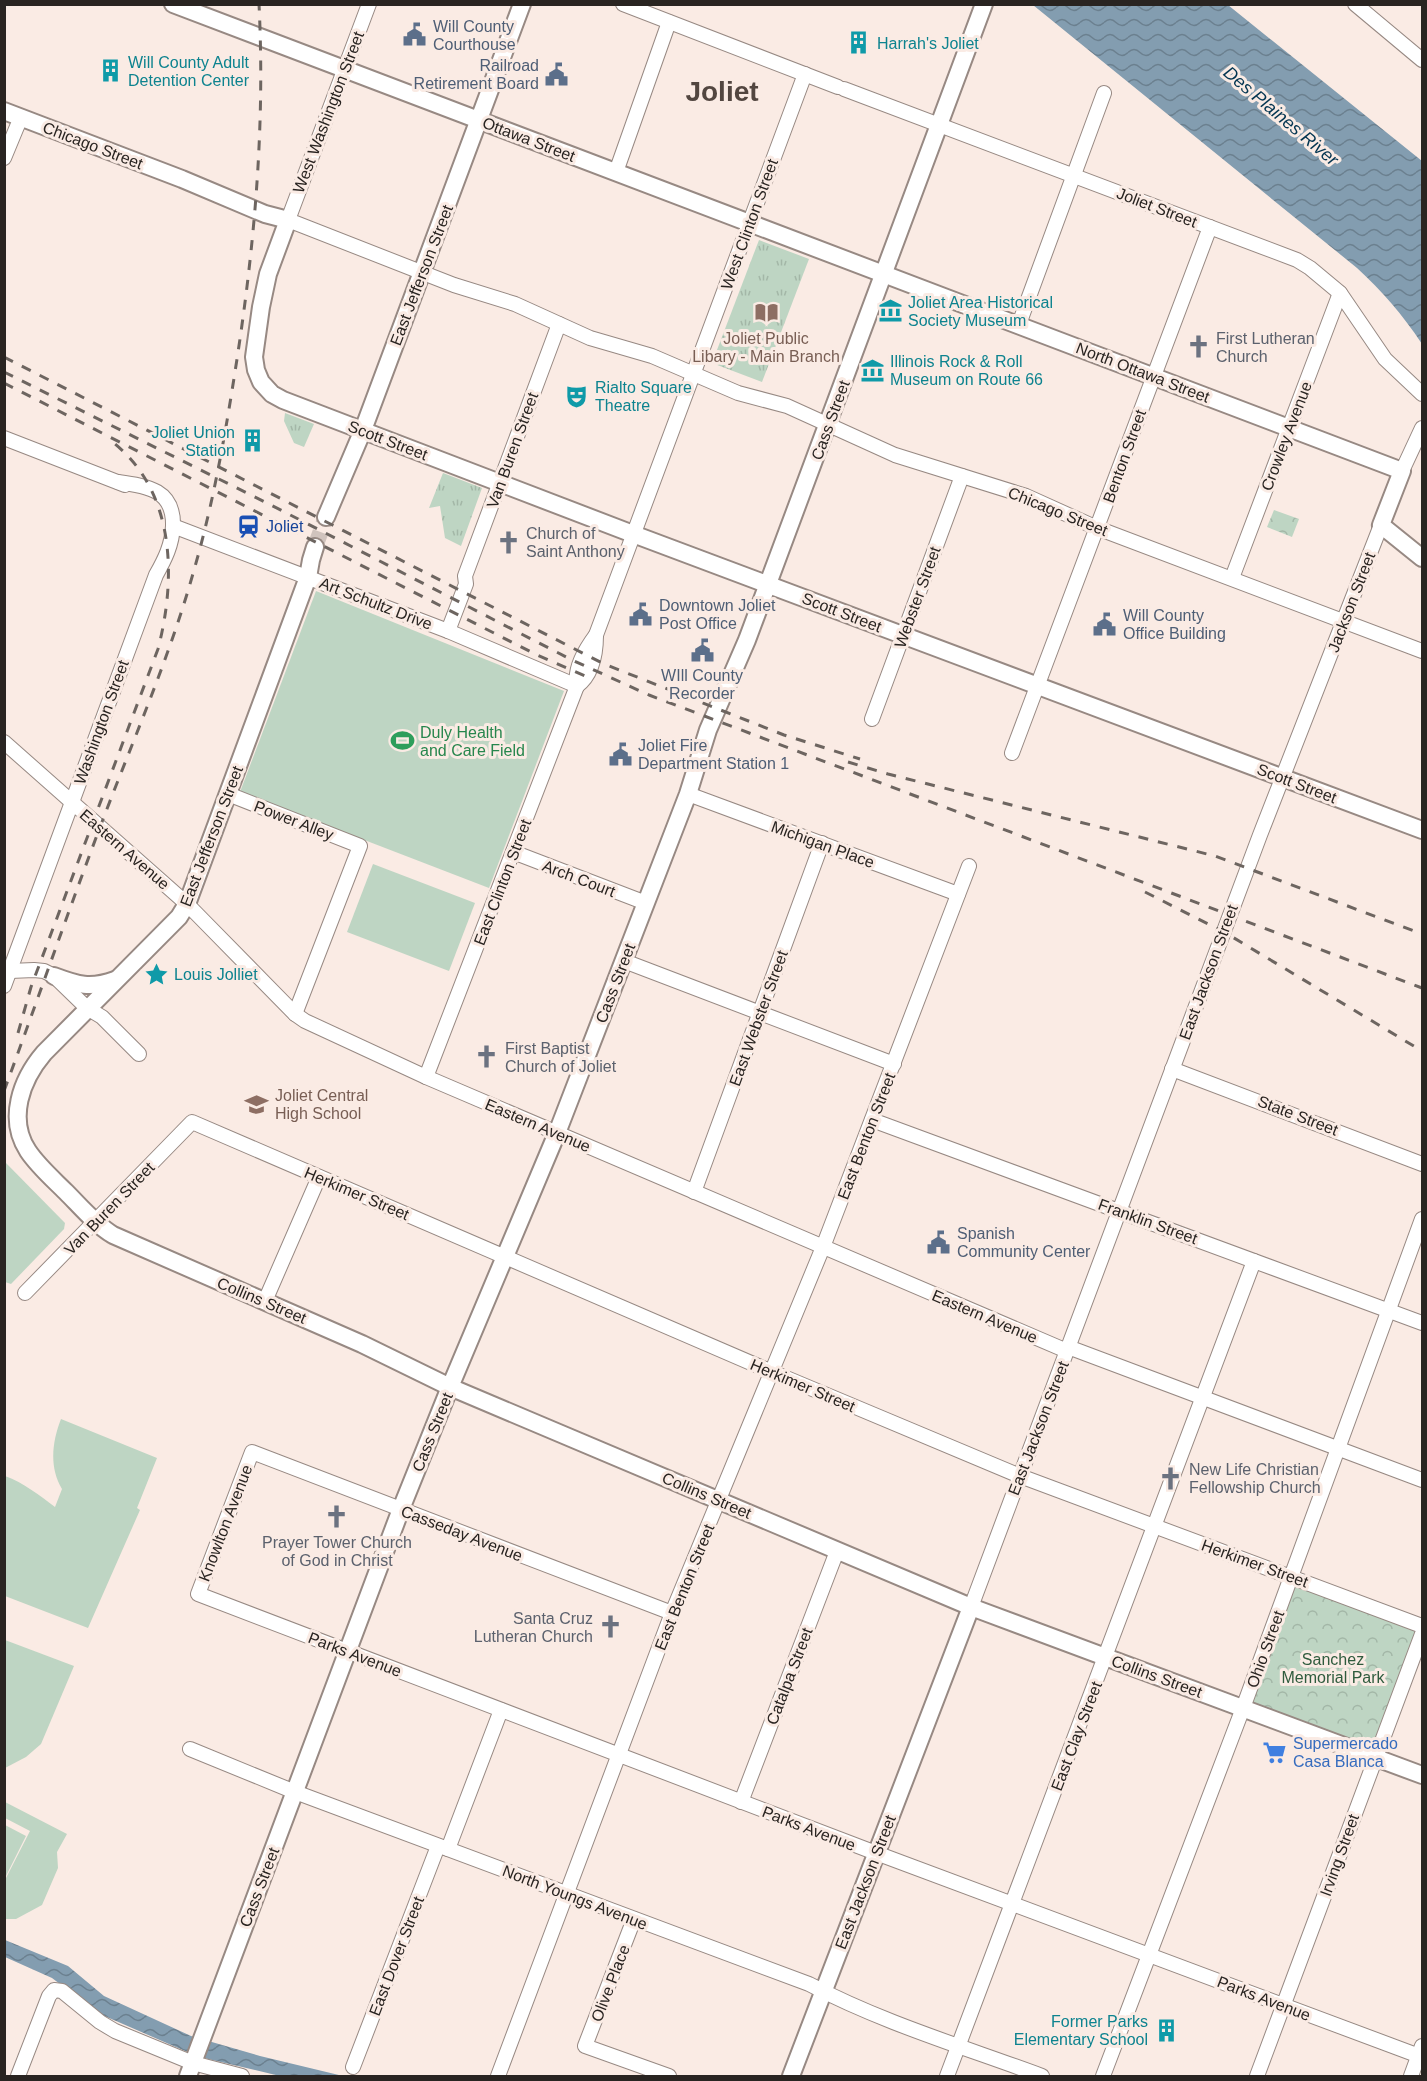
<svg xmlns="http://www.w3.org/2000/svg" width="1427" height="2081" viewBox="0 0 1427 2081" font-family="Arial,sans-serif">
<style>
.grass{fill:url(#grass-tufts)}
.forest{fill:url(#forest-crowns)}
.garden{fill:#bed5c3}
.water{fill:url(#water-waves)}
.lines{fill:none;stroke-linecap:round;stroke-linejoin:round}
.major-tunnel{stroke:#d0c3bd;stroke-width:16;stroke-dasharray:16 8;stroke-linecap:butt}
.minor-casing{stroke:#978983;stroke-width:16}
.major-casing{stroke:#978983;stroke-width:20}
.minor{stroke:#fff;stroke-width:14}
.major{stroke:#fff;stroke-width:16}
.rail{stroke:#6d6560;stroke-width:3;stroke-dasharray:10 10;stroke-linecap:butt}
.labels{text-anchor:middle;stroke-width:6;stroke-linejoin:round;paint-order:stroke}
.service-label{font-size:16px;fill:#4e5e75;stroke:#faebe4;text-anchor:start}
.culture-label{font-size:16px;fill:#0d838f;stroke:#faebe4;text-anchor:start}
.street-label{font-size:16px;fill:#292421;stroke:#faebe4}
.education-label{font-size:16px;fill:#785e54;stroke:#faebe4}
.worship-label{font-size:16px;fill:#5b616d;stroke:#faebe4;text-anchor:start}
.transit-label{font-size:16px;fill:#164399;stroke:#faebe4;text-anchor:start}
.leisure-label{font-size:16px;fill:#27864d;stroke:#faebe4;text-anchor:start}
.park-label{font-size:16px;fill:#2f5b3d;stroke:#faebe4}
.shop-label{font-size:16px;fill:#366cbe;stroke:#faebe4;text-anchor:start}
.water-label{font-size:18px;font-style:italic;fill:#033551;stroke:#faebe4}
.town-label{font-size:28px;font-weight:bold;fill:#524640;stroke:#faebe4}
</style>
<defs>
<pattern id="grass-tufts" width="24" height="20" patternUnits="userSpaceOnUse" patternTransform="scale(1.5)"><rect width="24" height="20" fill="#bed5c3"/><path d="M3 7l-1-3M5 7V3M7 7l1-3M15 17l-1-3M17 17v-4M19 17l1-3" fill="none" stroke="#a3b7a7"/></pattern>
<pattern id="forest-crowns" width="20" height="18" patternUnits="userSpaceOnUse" patternTransform="scale(1.5)"><rect width="20" height="18" fill="#bed5c3"/><path d="M2 6a3 3 0 1 1 6 0M12 15a3 3 0 1 1 6 0" fill="none" stroke="#a3b7a7"/></pattern>
<pattern id="water-waves" width="16" height="10" patternUnits="userSpaceOnUse" patternTransform="scale(1.5)"><rect width="16" height="10" fill="#839db0"/><path d="M0 5q4-4 8 0t8 0" fill="none" stroke="#6b808f"/></pattern>
</defs>
<rect width="100%" height="100%" fill="#faebe4"/>
<g class="grass">
<path d="M759,240l50,19 -47,123 -50,-19z"/>
<path d="M285,413l29,11 -10,23 -10,-4 -10,-22z"/>
<path d="M443,473l39,15 -21,58 -16,-8 -5,-32 -11,2z"/>
</g>
<g class="forest">
<path d="M1274,510l25,9 -7,18 -25,-10z"/>
<path d="M1291,1583l130,46 -46,126 -128,-49z"/>
</g>
<g class="garden">
<path d="M316,591l248,100 -75,197 -249,-96z"/>
<path d="M373,864l102,39 -26,68 -102,-39z"/>
<path d="M5,1162l60,61 -1,6 -53,55 -6,-2z"/>
<path d="M61,1419l96,39 -20,50 3,2 -52,118 -83,-32v-120c19,7 34,19 50,31l7,-18c-13,-22 -10,-47 -1,-70z"/>
<path d="M5,1640l69,26 -33,78 -15,13 -21,11z"/>
<path d="M5,1802l62,32 -10,18 1,16 -16,37 -26,14h-11v-39l25,-49 -25,-13z"/>
<path d="M5,1825l21,11 -21,42z"/>
</g>
<g class="water">
<path d="M1033,5h195l194,156v183c-19,-29 -40,-53 -65,-76z"/>
<path d="M5,1940l63,26 36,30 87,40 69,20 83,20h-63l-72,-17 -23,-8 -85,-37 -48,-36 -47,-21z"/>
</g>
<g class="lines">
<path class="major-tunnel" d="M315,547l11,-30"/>
<defs>
<g id="minor">
<path d="M369,4l-81,216 166,65 61,19 75,34 62,18 86,37 49,13 108,49 131,41 71,32 325,123"/>
<path d="M623,4l215,83"/>
<path d="M1355,4l67,56"/>
<path d="M844,89l453,171 13,8 30,25 45,66 37,35"/>
<path d="M4,158l17,-41"/>
<path d="M616,172l53,-150"/>
<path d="M1019,324l85,-231"/>
<path d="M4,438l121,47"/>
<path d="M1402,471l20,-43"/>
<path d="M173,526l275,105 129,55"/>
<path d="M1232,578l108,-285"/>
<path d="M448,631l18,-47 -1,-8 94,-252"/>
<path d="M577,686c15,-11 19,-33 19,-51"/>
<path d="M872,719l90,-243"/>
<path d="M4,742l183,162 108,110 10,7 121,56 641,274"/>
<path d="M1012,753l198,-526"/>
<path d="M228,794l132,52 -65,168"/>
<path d="M688,794l270,100"/>
<path d="M513,852l133,51"/>
<path d="M624,961l270,103"/>
<path d="M4,969l6,2 24,-1 10,1 10,5 33,32 15,9 37,37"/>
<path d="M4,986l152,-411c9,-16 16,-30 17,-49 1,-36 -25,-40 -55,-44"/>
<path d="M1172,1069l250,95"/>
<path d="M426,1077l151,-391c-3,-18 8,-36 19,-51l209,-561"/>
<path d="M872,1120l550,203"/>
<path d="M694,1192l128,-349"/>
<path d="M25,1293l167,-171 580,250 248,104 402,150"/>
<path d="M265,1301l54,-124"/>
<path d="M1068,1347l354,133"/>
<path d="M971,1607l289,-772 121,-310"/>
<path d="M672,1613l-420,-161 -54,142 678,259 546,204"/>
<path d="M190,1749l105,43 514,192c74,39 155,63 233,92"/>
<path d="M741,1802l96,-251"/>
<path d="M448,1849l53,-139"/>
<path d="M634,1919l-49,127 84,30"/>
<path d="M353,2067l85,-221"/>
<path d="M18,2076l31,-80 5,-6 8,1 38,31 15,9 78,32 49,13"/>
<path d="M498,2076l174,-463 151,-366 146,-381"/>
<path d="M947,2076l307,-815"/>
<path d="M1103,2076l140,-368 179,-489"/>
<path d="M1257,2076l165,-442"/>
<path d="M1411,2076l11,-30"/>
</g>
<g id="major">
<path d="M173,4l1229,467 -21,54 41,33"/>
<path d="M4,111l178,68 83,35 23,6"/>
<path d="M288,220l-20,54 -7,33 -7,50 2,13 5,12 11,12 11,6 350,134 789,296"/>
<path d="M326,517l37,-87 159,-426"/>
<path d="M315,547l-4,13 -3,17 -121,327 -8,13 -135,136c-23,27 -37,66 -16,98 10,15 25,28 38,41 15,15 29,32 47,43l249,109 88,43 521,220 451,168"/>
<path d="M54,976c24,9 36,13 61,4"/>
<path d="M188,2076l213,-567 49,-122 107,-254 131,-339 20,-64 39,-90 237,-636"/>
<path d="M791,2076l180,-469"/>
</g>
</defs>
<use href="#minor" class="minor-casing"/>
<use href="#major" class="major-casing"/>
<use href="#minor" class="minor"/>
<use href="#major" class="major"/>
<g class="rail">
<path d="M4,357l600,307 180,71 76,24"/>
<path d="M4,372l265,132 303,156 77,35 773,293"/>
<path d="M4,383l531,271 57,25"/>
<path d="M848,762l40,12 327,82 207,78"/>
<path d="M1145,892l79,40 198,119"/>
<path d="M18,1033l13,-46 127,-338c18,-69 18,-155 -43,-205"/>
<path d="M4,1091c34,-92 66,-185 101,-277 31,-81 66,-161 89,-244 20,-69 32,-140 43,-211 18,-118 28,-235 22,-355"/>
</g>
</g>
<defs>
<symbol id="civic-bare" viewBox="-9 -9 18 18"><path d="M-.6-6.5H3V-4.5H.6V-3L4-1V1h2V6H-6V1h2V-1L-.6-3ZM-1.2 2.5V6h2.4V2.5Z" fill="#5c6f8a" stroke="#faebe4" stroke-width="2.5" paint-order="stroke"/></symbol>
<symbol id="building-bare" viewBox="-9 -9 18 18"><path d="M-4-6H4V6H1V3H-1V6H-4ZM-2.5-4.3h1.7v1.8h-1.7ZM.8-4.3h1.7v1.8H.8ZM-2.5-1h1.7V.8h-1.7ZM.8-1h1.7V.8H.8Z" fill="#0f9aa8" stroke="#faebe4" stroke-width="2.5" paint-order="stroke"/></symbol>
<symbol id="museum-bare" viewBox="-9 -9 18 18"><path d="M0-6L6-3V-2H-6V-3ZM-5-1h2V3h-2ZM-1-1h2V3h-2ZM3-1h2V3H3ZM-6 4H6V6H-6Z" fill="#0f9aa8" stroke="#faebe4" stroke-width="2.5" paint-order="stroke"/></symbol>
<symbol id="library-bare" viewBox="-9 -9 18 18"><path d="M-6-4Q-3-5.5-.7-3.5V5Q-3 3-6 4ZM6-4Q3-5.5 .7-3.5V5Q3 3 6 4Z" fill="#8d6e63" stroke="#faebe4" stroke-width="2.5" paint-order="stroke"/></symbol>
<symbol id="church-bare" viewBox="-9 -9 18 18"><path d="M-1.2-6h2.4v3.5h3.3v2.4h-3.3V6h-2.4V-.1h-3.3v-2.4h3.3Z" fill="#6b7280" stroke="#faebe4" stroke-width="2.5" paint-order="stroke"/></symbol>
<symbol id="theatre-bare" viewBox="-9 -9 18 18"><path d="M-5-5.5Q0-4 5-5.5V0Q5 5 0 6Q-5 5-5 0ZM-3.3-2.5H-1v1.5H-3.3ZM1-2.5H3.3v1.5H1ZM-2.8 1Q0 5.5 2.8 1Z" fill="#0f9aa8" stroke="#faebe4" stroke-width="2.5" paint-order="stroke"/></symbol>
<symbol id="station-bare" viewBox="-9 -9 18 18"><path d="M-3-6H3Q5-6 5-4V2Q5 4 3 4L4.5 6H3L1.5 4h-3L-3 6H-4.5L-3 4Q-5 4-5 2V-4Q-5-6-3-6ZM-3.5-4v3h7v-3ZM-3.5 1v1.5H-2V1ZM2 1v1.5H3.5V1Z" fill="#1a4fb4" stroke="#faebe4" stroke-width="2.5" paint-order="stroke"/></symbol>
<symbol id="stadium-bare" viewBox="-9 -9 18 18"><path d="M0-5a6.5 5 0 1 0 0 10a6.5 5 0 1 0 0-10ZM-3.5-1.8h7v3.6h-7Z" fill="#2e9e5b" stroke="#faebe4" stroke-width="2.5" paint-order="stroke"/></symbol>
<symbol id="sight-bare" viewBox="-9 -9 18 18"><path d="M0-6L1.8-2.2L6-1.7L2.9 1.2L3.7 5.4L0 3.3L-3.7 5.4L-2.9 1.2L-6-1.7L-1.8-2.2Z" fill="#0f9aa8" stroke="#faebe4" stroke-width="2.5" paint-order="stroke"/></symbol>
<symbol id="school-bare" viewBox="-9 -9 18 18"><path d="M0-5L7-2L0 1L-7-2ZM-4 1L0 2.5L4 1V4Q0 6-4 4Z" fill="#8d6e63" stroke="#faebe4" stroke-width="2.5" paint-order="stroke"/></symbol>
<symbol id="supermarket-bare" viewBox="-9 -9 18 18"><path d="M-6-5.5h2.5l.6 2H6L4.5 2H-2.5L-4.4-4H-6ZM-1.5 3.2a1.3 1.3 0 1 0 .1 0ZM3 3.2a1.3 1.3 0 1 0 .1 0Z" fill="#3f7fe0" stroke="#faebe4" stroke-width="2.5" paint-order="stroke"/></symbol>
</defs>
<g fill-rule="evenodd">
<use href="#civic-bare" x="398" y="18" width="33" height="33"/>
<use href="#building-bare" x="842" y="26" width="33" height="33"/>
<use href="#building-bare" x="94" y="54" width="33" height="33"/>
<use href="#civic-bare" x="540" y="58" width="33" height="33"/>
<use href="#museum-bare" x="874" y="294" width="33" height="33"/>
<use href="#library-bare" x="750" y="296" width="33" height="33"/>
<use href="#church-bare" x="1182" y="330" width="33" height="33"/>
<use href="#museum-bare" x="856" y="354" width="33" height="33"/>
<use href="#theatre-bare" x="560" y="380" width="33" height="33"/>
<use href="#building-bare" x="236" y="424" width="33" height="33"/>
<use href="#station-bare" x="232" y="510" width="33" height="33"/>
<use href="#church-bare" x="492" y="526" width="33" height="33"/>
<use href="#civic-bare" x="624" y="598" width="33" height="33"/>
<use href="#civic-bare" x="1088" y="608" width="33" height="33"/>
<use href="#civic-bare" x="686" y="634" width="33" height="33"/>
<use href="#stadium-bare" x="386" y="724" width="33" height="33"/>
<use href="#civic-bare" x="604" y="738" width="33" height="33"/>
<use href="#sight-bare" x="140" y="958" width="33" height="33"/>
<use href="#church-bare" x="470" y="1040" width="33" height="33"/>
<use href="#school-bare" x="240" y="1088" width="33" height="33"/>
<use href="#civic-bare" x="922" y="1226" width="33" height="33"/>
<use href="#church-bare" x="1154" y="1462" width="33" height="33"/>
<use href="#church-bare" x="320" y="1500" width="33" height="33"/>
<use href="#church-bare" x="594" y="1610" width="33" height="33"/>
<use href="#supermarket-bare" x="1258" y="1736" width="33" height="33"/>
<use href="#building-bare" x="1150" y="2014" width="33" height="33"/>
</g>
<g class="labels">
<g class="service-label">
<text x="433" y="32">Will County<tspan x="433" dy="18">Courthouse</tspan></text>
<text x="539" y="71" text-anchor="end">Railroad<tspan x="539" dy="18">Retirement Board</tspan></text>
<text x="659" y="611">Downtown Joliet<tspan x="659" dy="18">Post Office</tspan></text>
<text x="1123" y="621">Will County<tspan x="1123" dy="18">Office Building</tspan></text>
<text x="702" y="681" text-anchor="middle">WIll County<tspan x="702" dy="18">Recorder</tspan></text>
<text x="638" y="751">Joliet Fire<tspan x="638" dy="18">Department Station 1</tspan></text>
<text x="957" y="1239">Spanish<tspan x="957" dy="18">Community Center</tspan></text>
</g>
<g class="culture-label">
<text x="877" y="49">Harrah's Joliet</text>
<text x="128" y="68">Will County Adult<tspan x="128" dy="18">Detention Center</tspan></text>
<text x="908" y="308">Joliet Area Historical<tspan x="908" dy="18">Society Museum</tspan></text>
<text x="890" y="367">Illinois Rock &amp; Roll<tspan x="890" dy="18">Museum on Route 66</tspan></text>
<text x="595" y="393">Rialto Square<tspan x="595" dy="18">Theatre</tspan></text>
<text x="235" y="438" text-anchor="end">Joliet Union<tspan x="235" dy="18">Station</tspan></text>
<text x="174" y="980">Louis Jolliet</text>
<text x="1148" y="2027" text-anchor="end">Former Parks<tspan x="1148" dy="18">Elementary School</tspan></text>
</g>
<g class="street-label">
<text transform="translate(328 112) rotate(-69)" y="6">West Washington Street</text>
<text transform="translate(529 139) rotate(21)" y="6">Ottawa Street</text>
<text transform="translate(93 145) rotate(21)" y="6">Chicago Street</text>
<text transform="translate(1157 207) rotate(21)" y="6">Joliet Street</text>
<text transform="translate(749 224) rotate(-70)" y="6">West Clinton Street</text>
<text transform="translate(421 275) rotate(-69)" y="6">East Jefferson Street</text>
<text transform="translate(1143 372) rotate(21)" y="6">North Ottawa Street</text>
<text transform="translate(830 420) rotate(-70)" y="6">Cass Street</text>
<text transform="translate(1286 436) rotate(-69)" y="6">Crowley Avenue</text>
<text transform="translate(388 440) rotate(21)" y="6">Scott Street</text>
<text transform="translate(512 450) rotate(-70)" y="6">Van Buren Street</text>
<text transform="translate(1124 456) rotate(-70)" y="6">Benton Street</text>
<text transform="translate(1058 511) rotate(22)" y="6">Chicago Street</text>
<text transform="translate(917 597) rotate(-70)" y="6">Webster Street</text>
<text transform="translate(1351 602) rotate(-69)" y="6">Jackson Street</text>
<text transform="translate(376 603) rotate(21)" y="6">Art Schultz Drive</text>
<text transform="translate(842 612) rotate(21)" y="6">Scott Street</text>
<text transform="translate(101 722) rotate(-70)" y="6">Washington Street</text>
<text transform="translate(1297 783) rotate(21)" y="6">Scott Street</text>
<text transform="translate(294 820) rotate(21)" y="6">Power Alley</text>
<text transform="translate(211 836) rotate(-69)" y="6">East Jefferson Street</text>
<text transform="translate(823 844) rotate(20)" y="6">Michigan Place</text>
<text transform="translate(125 849) rotate(41)" y="6">Eastern Avenue</text>
<text transform="translate(579 878) rotate(21)" y="6">Arch Court</text>
<text transform="translate(502 882) rotate(-69)" y="6">East Clinton Street</text>
<text transform="translate(1208 972) rotate(-70)" y="6">East Jackson Street</text>
<text transform="translate(615 983) rotate(-69)" y="6">Cass Street</text>
<text transform="translate(758 1018) rotate(-70)" y="6">East Webster Street</text>
<text transform="translate(1298 1115) rotate(21)" y="6">State Street</text>
<text transform="translate(538 1125) rotate(23)" y="6">Eastern Avenue</text>
<text transform="translate(866 1136) rotate(-69)" y="6">East Benton Street</text>
<text transform="translate(357 1193) rotate(23)" y="6">Herkimer Street</text>
<text transform="translate(109 1208) rotate(-46)" y="6">Van Buren Street</text>
<text transform="translate(1148 1221) rotate(20)" y="6">Franklin Street</text>
<text transform="translate(262 1300) rotate(23)" y="6">Collins Street</text>
<text transform="translate(985 1316) rotate(23)" y="6">Eastern Avenue</text>
<text transform="translate(803 1385) rotate(23)" y="6">Herkimer Street</text>
<text transform="translate(1038 1428) rotate(-69)" y="6">East Jackson Street</text>
<text transform="translate(432 1432) rotate(-68)" y="6">Cass Street</text>
<text transform="translate(707 1495) rotate(23)" y="6">Collins Street</text>
<text transform="translate(225 1523) rotate(-69)" y="6">Knowlton Avenue</text>
<text transform="translate(462 1533) rotate(21)" y="6">Casseday Avenue</text>
<text transform="translate(1255 1563) rotate(20)" y="6">Herkimer Street</text>
<text transform="translate(684 1587) rotate(-68)" y="6">East Benton Street</text>
<text transform="translate(1265 1649) rotate(-70)" y="6">Ohio Street</text>
<text transform="translate(355 1654) rotate(21)" y="6">Parks Avenue</text>
<text transform="translate(789 1676) rotate(-69)" y="6">Catalpa Street</text>
<text transform="translate(1157 1676) rotate(20)" y="6">Collins Street</text>
<text transform="translate(1076 1736) rotate(-69)" y="6">East Clay Street</text>
<text transform="translate(809 1828) rotate(21)" y="6">Parks Avenue</text>
<text transform="translate(1339 1855) rotate(-70)" y="6">Irving Street</text>
<text transform="translate(865 1882) rotate(-69)" y="6">East Jackson Street</text>
<text transform="translate(259 1887) rotate(-69)" y="6">Cass Street</text>
<text transform="translate(575 1897) rotate(21)" y="6">North Youngs Avenue</text>
<text transform="translate(396 1956) rotate(-69)" y="6">East Dover Street</text>
<text transform="translate(610 1983) rotate(-69)" y="6">Olive Place</text>
<text transform="translate(1264 1998) rotate(21)" y="6">Parks Avenue</text>
</g>
<g class="education-label">
<text x="766" y="344">Joliet Public<tspan x="766" dy="18">Libary - Main Branch</tspan></text>
<text x="275" y="1101" text-anchor="start">Joliet Central<tspan x="275" dy="18">High School</tspan></text>
</g>
<g class="worship-label">
<text x="1216" y="344">First Lutheran<tspan x="1216" dy="18">Church</tspan></text>
<text x="526" y="539">Church of<tspan x="526" dy="18">Saint Anthony</tspan></text>
<text x="505" y="1054">First Baptist<tspan x="505" dy="18">Church of Joliet</tspan></text>
<text x="1189" y="1475">New Life Christian<tspan x="1189" dy="18">Fellowship Church</tspan></text>
<text x="337" y="1548" text-anchor="middle">Prayer Tower Church<tspan x="337" dy="18">of God in Christ</tspan></text>
<text x="593" y="1624" text-anchor="end">Santa Cruz<tspan x="593" dy="18">Lutheran Church</tspan></text>
</g>
<g class="transit-label">
<text x="266" y="532">Joliet</text>
</g>
<g class="leisure-label">
<text x="420" y="738">Duly Health<tspan x="420" dy="18">and Care Field</tspan></text>
</g>
<g class="park-label">
<text x="1333" y="1665">Sanchez<tspan x="1333" dy="18">Memorial Park</tspan></text>
</g>
<g class="shop-label">
<text x="1293" y="1749">Supermercado<tspan x="1293" dy="18">Casa Blanca</tspan></text>
</g>
<g class="water-label">
<text transform="translate(1281 116) rotate(40)" y="6">Des Plaines River</text>
</g>
<g class="town-label">
<text x="722" y="101">Joliet</text>
</g>
</g>
<rect width="1427" height="2081" fill="none" stroke="#292421" stroke-width="12"/>
</svg>
